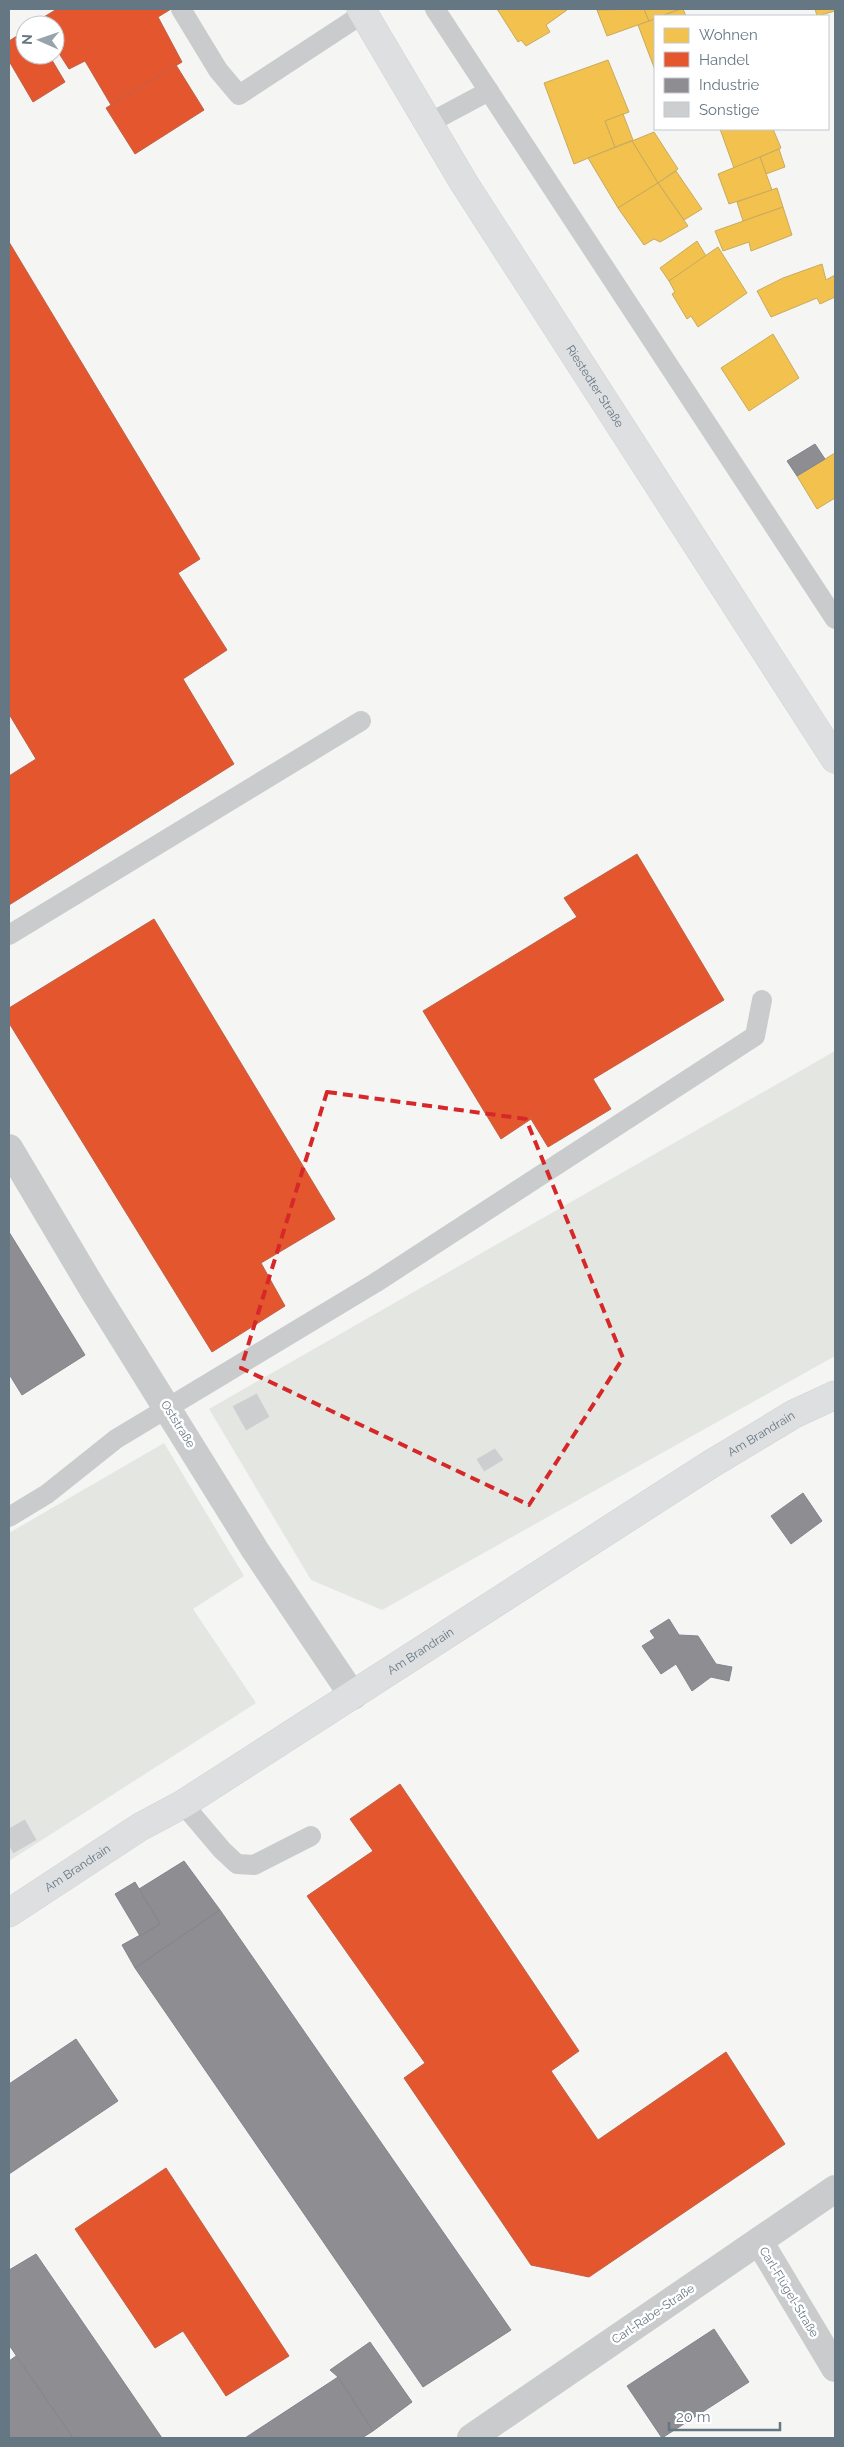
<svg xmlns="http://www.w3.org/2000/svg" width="844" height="2447" viewBox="0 0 844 2447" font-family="Raleway,sans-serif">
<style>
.green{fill:#e4e7e1}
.homes{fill:#f2c14e;stroke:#c8ab5e}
.shops{fill:#e4572e;stroke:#be6148}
.industry{fill:#8d8d92;stroke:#81868e}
.building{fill:#cccecf;stroke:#e4e4e4}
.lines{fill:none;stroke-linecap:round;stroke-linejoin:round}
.secondary-casing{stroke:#d2d3d4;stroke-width:29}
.service{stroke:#cacbcc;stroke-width:20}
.minor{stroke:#cacbcc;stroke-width:28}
.secondary{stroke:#dedfe0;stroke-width:28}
.marked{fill:none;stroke:#d62828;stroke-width:4;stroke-dasharray:10 6;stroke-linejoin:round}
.labels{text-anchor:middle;stroke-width:5;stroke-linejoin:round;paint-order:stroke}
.street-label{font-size:12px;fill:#667784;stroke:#fff}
</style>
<rect width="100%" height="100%" fill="#f5f5f4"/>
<g class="green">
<path d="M835,1051v305l-453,254 -71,-30 -102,-171z"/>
<path d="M164,1443l80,133 -51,33 63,94 -247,158v-328z"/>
</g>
<g class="homes">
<path d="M497,9h70v1l-21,15 4,7 -24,14 -5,-6 -3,2z"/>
<path d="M644,9l5,12 -42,15 -10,-26z"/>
<path d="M644,9h37l-20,7h-6v3l-6,2z"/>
<path d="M683,9l3,7h-25l20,-7z"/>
<path d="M815,9h20v2l-18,5z"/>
<path d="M655,19v51l-17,-45z"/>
<path d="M608,60l21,52 -24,9 10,26 -41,17 -30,-81z"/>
<path d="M623,114l10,26 -18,7 -10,-26z"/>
<path d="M720,129h53l8,19 -47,20z"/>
<path d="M654,132l24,37 -20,14 -26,-42z"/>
<path d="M632,141l26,42 -40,25 -30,-50z"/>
<path d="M779,149l6,18 -19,7 -6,-17z"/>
<path d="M760,157l12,33 -43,14 -11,-30z"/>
<path d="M676,171l26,38 -18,11 -26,-37z"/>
<path d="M658,183l30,43 -28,16 -6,-3 -10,6 -26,-37z"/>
<path d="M777,188l6,19 -40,14 -6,-19z"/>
<path d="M783,207l9,28 -41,16 -2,-9 -26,9 -8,-20z"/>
<path d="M697,241l9,15 -37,25 -9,-13z"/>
<path d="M718,247l29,46 -49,34 -7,-11 -4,3 -15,-25 3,-2 -6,-11z"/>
<path d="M822,264l4,16 9,-5v22l-15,7 -3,-6 -46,19 -14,-26 26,-13z"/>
<path d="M773,334l26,44 -50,33 -28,-43z"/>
<path d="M835,453v45l-18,11 -20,-33z"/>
</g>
<g class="shops">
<path d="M57,9h114l-13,8 24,45 -71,43 -26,-44 -16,8 -14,-22v-22h-13l-3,-5z"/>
<path d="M25,31v24h24l16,27 -32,20 -24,-41v-20z"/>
<path d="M176,65l28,45 -69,44 -29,-46z"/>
<path d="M9,242l191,317 -22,14 49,77 -44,29 51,85 -225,141v-129l27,-17 -27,-45z"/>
<path d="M637,854l87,146 -131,79 18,30 -63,38 -17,-28 -30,20 -78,-128 154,-94 -13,-19z"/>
<path d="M154,919l181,300 -74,44 24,43 -73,46 -203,-329v-15z"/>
<path d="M400,1784l179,267 -28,20 47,69 128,-88 59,92 -196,133 -58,-12 -127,-187 21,-15 -118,-167 66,-45 -23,-32z"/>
<path d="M166,2168l123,188 -63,40 -43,-65 -28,17 -80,-119z"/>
</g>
<g class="industry">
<path d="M815,444l10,15 -28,17 -10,-15z"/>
<path d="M9,1232l76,123 -63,40 -13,-21z"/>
<path d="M803,1493l19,28 -31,23 -20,-28z"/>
<path d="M669,1619l10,16 19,1 18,28 16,3 -3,14 -18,-4 -19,14 -16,-27 -15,10 -19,-28 13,-8 -5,-7z"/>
<path d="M184,1861l36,49 -85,58 -13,-23 38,-21 -21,-35z"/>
<path d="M135,1882l25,42 -20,12 -25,-42z"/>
<path d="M220,1910l291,420 -88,57 -288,-419z"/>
<path d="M76,2039l42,62 -109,73v-90z"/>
<path d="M36,2254l126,184h-89l-64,-93v-75z"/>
<path d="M714,2329l35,53 -87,56 -35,-52z"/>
<path d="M370,2342l42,60 -39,29 -35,-54 -8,-7z"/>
<path d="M16,2356l57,82h-64v-77z"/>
<path d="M338,2377l35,54 -11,7h-117z"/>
</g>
<g class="building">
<path d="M257,1393l13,24 -24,14 -14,-25z"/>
<path d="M495,1448l9,12 -20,12 -8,-13z"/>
<path d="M25,1819l12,21 -24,14 -4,-8v-18z"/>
</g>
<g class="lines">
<defs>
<g id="secondary">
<path id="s1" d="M361,9l103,174 371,576"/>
<path id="s2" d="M9,1913l131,-86 43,-23 528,-340 83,-50 41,-19"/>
</g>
</defs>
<use href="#secondary" class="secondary-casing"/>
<g class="service">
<path d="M181,9l37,61 21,25 125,-82"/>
<path d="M435,9l400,610"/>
<path d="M429,123l60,-32"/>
<path d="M9,935l352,-214"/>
<path d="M9,1517l38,-23 69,-55 259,-156 380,-247 7,-36"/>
<path d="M183,1804l39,46 15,14 17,1 57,-29"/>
</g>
<g class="minor">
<path d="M9,1148l85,143 161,259 98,146"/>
<path d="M759,2241l76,127"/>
<path d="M471,2438l364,-249"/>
</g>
<use href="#secondary" class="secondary"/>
</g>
<path class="marked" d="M327,1092l199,27 97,239 -94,147 -288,-137z"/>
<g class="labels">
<g class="street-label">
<text dy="4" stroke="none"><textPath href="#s1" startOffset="444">Riestedter Straße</textPath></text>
<text transform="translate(178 1424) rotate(58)" y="4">Oststraße</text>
<text dy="4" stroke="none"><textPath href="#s2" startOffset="892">Am Brandrain</textPath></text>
<text dy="4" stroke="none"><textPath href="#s2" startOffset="488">Am Brandrain</textPath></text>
<text dy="4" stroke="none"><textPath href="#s2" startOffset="82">Am Brandrain</textPath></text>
<text transform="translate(789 2292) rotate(59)" y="4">Carl-Flügel-Straße</text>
<text transform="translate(653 2314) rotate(-34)" y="4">Carl-Rabe-Straße</text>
</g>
</g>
<rect width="844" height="2447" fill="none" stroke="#667784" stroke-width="20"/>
<rect x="654" y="15" width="175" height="115" fill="#ffffff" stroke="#c2c9ce"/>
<rect x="664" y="28" width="25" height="15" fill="#f2c14e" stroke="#c2c9ce"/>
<text x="699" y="40" font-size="15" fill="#667784">Wohnen</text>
<rect x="664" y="52" width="25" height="15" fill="#e4572e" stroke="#c2c9ce"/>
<text x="699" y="65" font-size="15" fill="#667784">Handel</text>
<rect x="664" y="78" width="25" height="15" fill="#8d8d92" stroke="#c2c9ce"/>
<text x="699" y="90" font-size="15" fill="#667784">Industrie</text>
<rect x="664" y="102" width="25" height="15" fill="#cccecf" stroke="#c2c9ce"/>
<text x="699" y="115" font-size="15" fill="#667784">Sonstige</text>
<g transform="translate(40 40) rotate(272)"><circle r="24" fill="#ffffff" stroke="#c2c9ce"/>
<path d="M0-4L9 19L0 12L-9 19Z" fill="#98a3ab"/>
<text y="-8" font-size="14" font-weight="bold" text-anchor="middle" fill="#667784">N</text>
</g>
<path d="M669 2422v8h111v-8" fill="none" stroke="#667784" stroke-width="2.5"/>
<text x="676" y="2422" font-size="15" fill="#667784" stroke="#ffffff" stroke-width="4" paint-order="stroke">20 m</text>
</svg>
